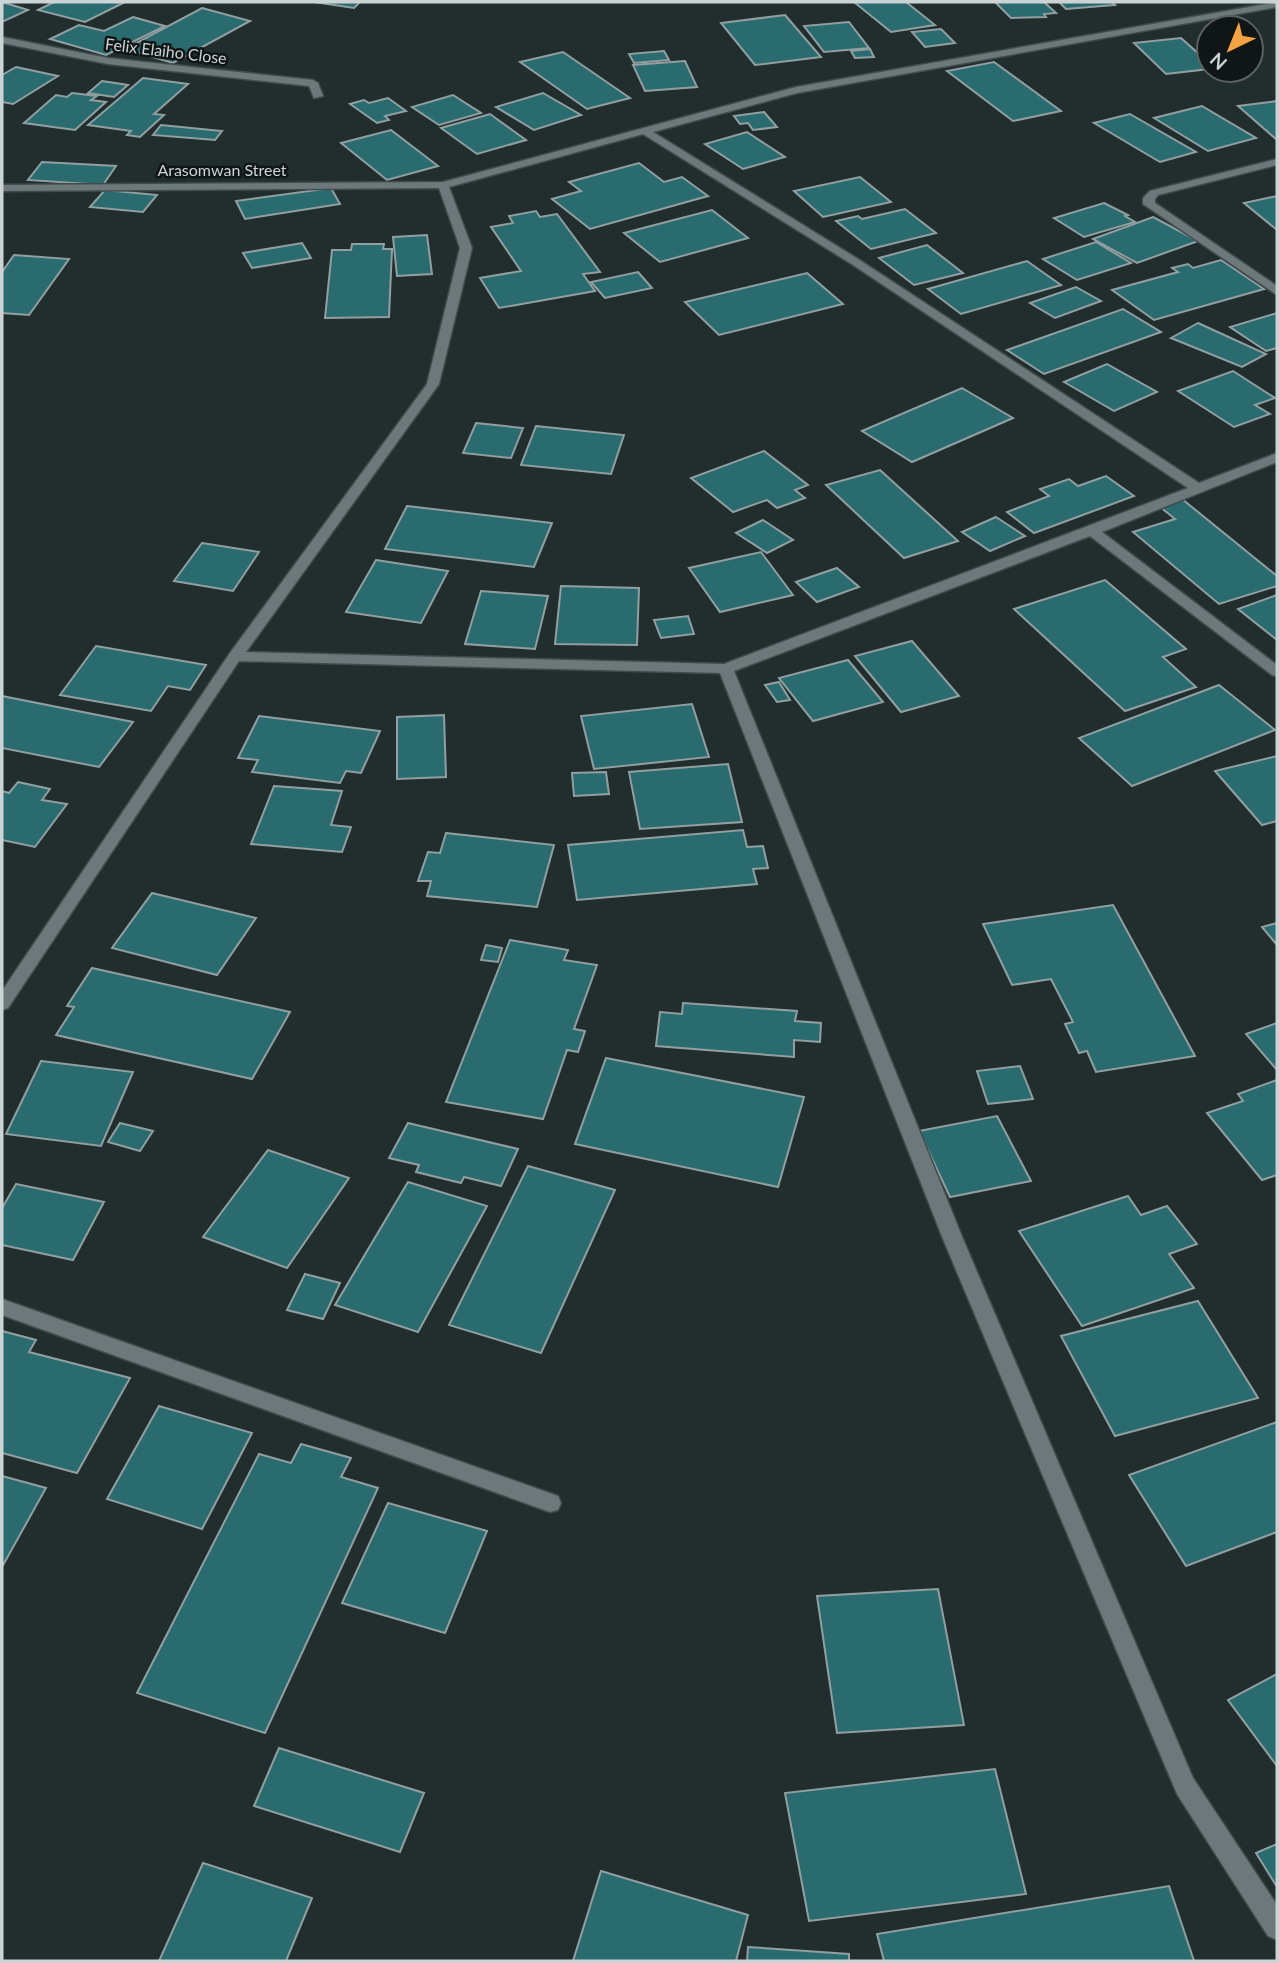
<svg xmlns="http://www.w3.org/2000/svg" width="1279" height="1963" viewBox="0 0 1279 1963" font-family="Lato,sans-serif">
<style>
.building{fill:#2a6b70;stroke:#919fa0;stroke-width:2}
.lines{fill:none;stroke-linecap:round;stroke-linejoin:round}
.street-casing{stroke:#414b4c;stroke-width:3}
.street{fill:#6c7879;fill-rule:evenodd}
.labels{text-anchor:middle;stroke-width:5;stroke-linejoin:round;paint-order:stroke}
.far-street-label{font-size:16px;fill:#ccd3d4;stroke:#101515}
</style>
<rect width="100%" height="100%" fill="#222e2e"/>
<g class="building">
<path d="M2,2l26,8 -26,12z"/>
<path d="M54,2h71l-40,20 -47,-12z"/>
<path d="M314,2h46l-6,6z"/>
<path d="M854,2h52l29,23 -44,7z"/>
<path d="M995,2h49l12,11 -12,1 2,3 -35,1z"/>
<path d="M1059,2h53l3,3 -49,4z"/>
<path d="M202,8l48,13 -77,42 -48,-14z"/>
<path d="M785,15l36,42 -66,8 -34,-42z"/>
<path d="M133,17l32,9 -59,29 -56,-16 29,-14 25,6z"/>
<path d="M849,22l20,26 -45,4 -20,-26z"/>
<path d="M941,29l14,14 -30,4 -13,-15z"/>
<path d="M1181,38l28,25v6l-43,5 -32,-31z"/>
<path d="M870,49l4,8 -19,1 -4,-7z"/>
<path d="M664,51l5,9 -35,3 -5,-9z"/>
<path d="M563,52l67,46 -43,11 -67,-47z"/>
<path d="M685,61l12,26 -52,4 -12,-26z"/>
<path d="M994,62l67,49 -48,10 -66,-50z"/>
<path d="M16,67l42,9 -45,28 -11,-2v-27z"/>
<path d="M143,78l45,6 -34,30 10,1 -24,22 -13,-2 4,-4 -43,-6z"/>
<path d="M102,81l26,4 -14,12 -26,-4z"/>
<path d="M72,93l25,3 -6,4 15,2 -31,28 -51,-7 32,-28 11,2z"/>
<path d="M543,93l38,22 -47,15 -38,-23z"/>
<path d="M453,95l28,18 -42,12 -27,-18z"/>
<path d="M388,98l18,13 -21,5 4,4 -12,3 -27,-19 14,-4 5,3z"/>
<path d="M1277,101v39l-39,-34z"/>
<path d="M1202,106l54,32 -48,13 -54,-33z"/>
<path d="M764,112l13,15 -24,3 -5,-7 -8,1 -6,-8z"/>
<path d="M490,114l36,26 -49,14 -36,-26z"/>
<path d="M1130,114l66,38 -36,10 -66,-39z"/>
<path d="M161,125l61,6 -7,9 -62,-5z"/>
<path d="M391,130l47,36 -51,14 -46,-37z"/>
<path d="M747,132l38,25 -42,12 -38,-25z"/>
<path d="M42,162l74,4 -13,19 -75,-5z"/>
<path d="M639,163l25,19 18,-5 26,19 -118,33 -38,-30 29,-8 -12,-9z"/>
<path d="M860,177l31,25 -68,15 -29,-26z"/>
<path d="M331,188l9,16 -95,15 -9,-18z"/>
<path d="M105,190l52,5 -14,17 -53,-5z"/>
<path d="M1277,196v34l-33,-27z"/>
<path d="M1104,203l24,12 -3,1 10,6 -51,15 -30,-19z"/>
<path d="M905,209l31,24 -65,16 -35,-28 22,-5 4,3z"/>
<path d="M712,210l36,28 -88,24 -36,-29z"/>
<path d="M536,211l4,6 17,-3 43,58 -17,2 12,17 -96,17 -19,-30 41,-7 -30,-44 22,-4 -4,-7z"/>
<path d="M1153,217l45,24 -61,22 -44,-24z"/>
<path d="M427,235l5,39 -35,2 -4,-39z"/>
<path d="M1096,242l35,21 -54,17 -34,-21z"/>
<path d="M302,243l9,15 -59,10 -9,-15z"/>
<path d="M352,244h32l-1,5h9l-3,68 -64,1 7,-68h19z"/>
<path d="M927,245l36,28 -49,12 -35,-27z"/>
<path d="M14,255l55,4 -40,56 -27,-2v-41z"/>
<path d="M1221,260l43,29 -110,31 -42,-30 66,-18 -6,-4 16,-4 5,4z"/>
<path d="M1027,261l34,24 -100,29 -33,-25z"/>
<path d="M638,272l14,16 -47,10 -14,-16z"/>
<path d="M807,273l36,31 -124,31 -34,-33z"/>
<path d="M1076,287l25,14 -46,17 -25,-15z"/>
<path d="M1123,309l38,23 -117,42 -37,-24z"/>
<path d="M1277,313v35l-11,3 -36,-24z"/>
<path d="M1198,323l68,31 -24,13 -71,-29z"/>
<path d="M1107,364l50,28 -43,19 -50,-29z"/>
<path d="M1233,371l42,27 -20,7 15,9 -36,13 -56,-36z"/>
<path d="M962,388l51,30 -101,44 -50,-31z"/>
<path d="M476,423l47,5 -12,30 -48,-5z"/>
<path d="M536,426l88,9 -13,39 -90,-9z"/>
<path d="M764,451l44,34 -13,5 10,8 -28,10 -10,-8 -34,12 -42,-34z"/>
<path d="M880,470l78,71 -54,17 -78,-73z"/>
<path d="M1106,476l28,20 -100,37 -27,-21 42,-16 -9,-7 29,-10 9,7z"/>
<path d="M1182,499l95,77v10l-58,18 -86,-72 42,-13 -16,-13z"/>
<path d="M407,506l145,17 -18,44 -149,-18z"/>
<path d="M996,517l29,19 -35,15 -28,-19z"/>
<path d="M763,520l30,20 -26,13 -31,-20z"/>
<path d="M202,543l57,9 -26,39 -59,-10z"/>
<path d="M761,552l32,43 -73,17 -31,-44z"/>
<path d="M376,560l72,11 -27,52 -75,-11z"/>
<path d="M837,568l22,19 -42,15 -21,-20z"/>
<path d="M1105,580l81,69 -23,8 33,30 -71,24 -111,-102z"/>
<path d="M561,586l78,2 -2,57 -82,-1z"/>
<path d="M481,591l67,5 -13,53 -70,-5z"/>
<path d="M1277,595v45l-39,-31z"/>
<path d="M688,616l6,18 -33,4 -7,-18z"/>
<path d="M912,641l47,55 -58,16 -46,-56z"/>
<path d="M96,646l110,19 -16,25 -22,-4 -17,25 -91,-16z"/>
<path d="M848,660l35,42 -70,19 -34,-43z"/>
<path d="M779,682l11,18 -13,2 -12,-17z"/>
<path d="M1219,685l56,45 -143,56 -53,-48z"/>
<path d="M2,696l131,26 -34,45 -97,-19z"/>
<path d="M692,704l17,53 -115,12 -13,-53z"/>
<path d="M444,715l2,62 -49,2v-62z"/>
<path d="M259,716l121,15 -19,42 -15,-2 -6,12 -88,-11 6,-12 -20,-2z"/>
<path d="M1277,756v65l-15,4 -47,-54z"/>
<path d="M728,764l14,58 -102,7 -11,-57z"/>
<path d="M606,772l3,22 -35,2 -2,-23z"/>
<path d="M18,782l32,7 -8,11 25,4 -32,43 -33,-7v-49l7,2z"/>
<path d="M274,786l68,5 -11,34 20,2 -9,25 -91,-8z"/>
<path d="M743,830l4,17 16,-1 5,22 -15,1 4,15 -180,16 -9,-55z"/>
<path d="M446,833l108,12 -17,62 -110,-11 4,-15h-13l10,-29 12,1z"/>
<path d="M152,893l104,25 -39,57 -105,-27z"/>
<path d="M1113,905l82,151 -99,16 -9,-21 -8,2 -14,-29 8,-2 -22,-43 -39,6 -29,-61z"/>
<path d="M1277,923v22l-15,-18z"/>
<path d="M510,940l58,10 -4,10 33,5 -23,64 11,2 -7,21 -11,-2 -24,69 -97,-17z"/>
<path d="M486,945l16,3 -4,14 -17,-2z"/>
<path d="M92,968l198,44 -38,67 -196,-44 18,-28 -7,-1z"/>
<path d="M683,1003l114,8 -2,10 26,2 -1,19 -26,-2v17l-138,-11 4,-34 22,2z"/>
<path d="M1277,1023v47l-31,-36z"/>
<path d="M606,1058l198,39 -26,90 -203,-43z"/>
<path d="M41,1061l92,11 -32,74 -95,-12z"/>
<path d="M1020,1066l13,33 -45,5 -11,-33z"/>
<path d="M1277,1080v95l-15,5 -55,-67 36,-12 -5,-7z"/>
<path d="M997,1116l34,65 -81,16 -31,-66z"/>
<path d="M120,1123l33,8 -13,20 -32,-9z"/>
<path d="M408,1123l110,26 -17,37 -37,-9 -3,6 -45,-11 3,-7 -30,-7z"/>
<path d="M268,1150l81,28 -62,90 -84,-31z"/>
<path d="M528,1166l87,24 -74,163 -92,-28z"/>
<path d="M408,1182l79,24 -69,126 -83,-27z"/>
<path d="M16,1184l88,18 -31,58 -71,-15v-37z"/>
<path d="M1128,1196l13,19 26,-9 30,38 -28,10 25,34 -112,38 -63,-95z"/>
<path d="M305,1274l35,9 -17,36 -36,-9z"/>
<path d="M1198,1301l60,97 -143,38 -54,-100z"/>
<path d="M2,1331l34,9 -7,12 101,26 -53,95 -75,-20z"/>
<path d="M159,1406l93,27 -50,96 -95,-30z"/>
<path d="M1277,1422v110l-91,34 -57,-91z"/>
<path d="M301,1444l50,14 -10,19 37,11 -113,245 -128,-40 122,-239 32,9z"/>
<path d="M2,1476l44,12 -44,79z"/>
<path d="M388,1503l99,28 -42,102 -103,-30z"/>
<path d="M938,1589l26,136 -127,8 -20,-137z"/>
<path d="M1277,1674v92l-49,-66z"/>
<path d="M279,1748l145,45 -24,59 -146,-46z"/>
<path d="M995,1769l31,125 -217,27 -24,-128z"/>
<path d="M1277,1844v43l-21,-34z"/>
<path d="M203,1863l109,35 -26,63h-127z"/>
<path d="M601,1871l147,44 -12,46h-163z"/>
<path d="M1169,1886l25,75h-310l-7,-27z"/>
<path d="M748,1947l101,7v7h-102z"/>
</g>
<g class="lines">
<defs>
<g id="street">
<path d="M1277,2v5l-480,86 -144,39 205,127 341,224 78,-30v9l-175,70 175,133v11l-5,-1 -182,-139 -356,135 229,568 230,539 84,127v35l-9,-4 -91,-142 -234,-555 -223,-566 -481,-12 -231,347 -6,2v-19l228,-338 197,-269 33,-136 -21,-60 -437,3v-6l441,-3 353,-95zM643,134l207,129 338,225 -464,176 -478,-12 193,-268 33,-136 -23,-61z"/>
<path d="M2,37l106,21 205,22 5,3 5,13 -9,2 -5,-12 -201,-22 -106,-21z"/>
<path d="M1277,159v6l-119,30 -3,4v4l122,83v9l-134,-91v-6l7,-7z"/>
<path d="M2,1299l556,197 3,7 -3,7 -8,2 -548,-197z"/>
</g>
</defs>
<use href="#street" class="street-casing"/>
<use href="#street" class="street"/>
</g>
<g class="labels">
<g class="far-street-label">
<text transform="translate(166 51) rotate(7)" y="6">Felix Elaiho Close</text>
<text x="222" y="176">Arasomwan Street</text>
</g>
</g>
<rect width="1279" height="1963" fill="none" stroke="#ccd3d4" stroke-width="7"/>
<g transform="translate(1230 49) rotate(223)"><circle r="33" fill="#101515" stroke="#5b6161" stroke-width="2"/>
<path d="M0-5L12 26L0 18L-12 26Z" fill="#f4a344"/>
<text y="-10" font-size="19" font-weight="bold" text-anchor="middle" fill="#ccd3d4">N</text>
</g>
</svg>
